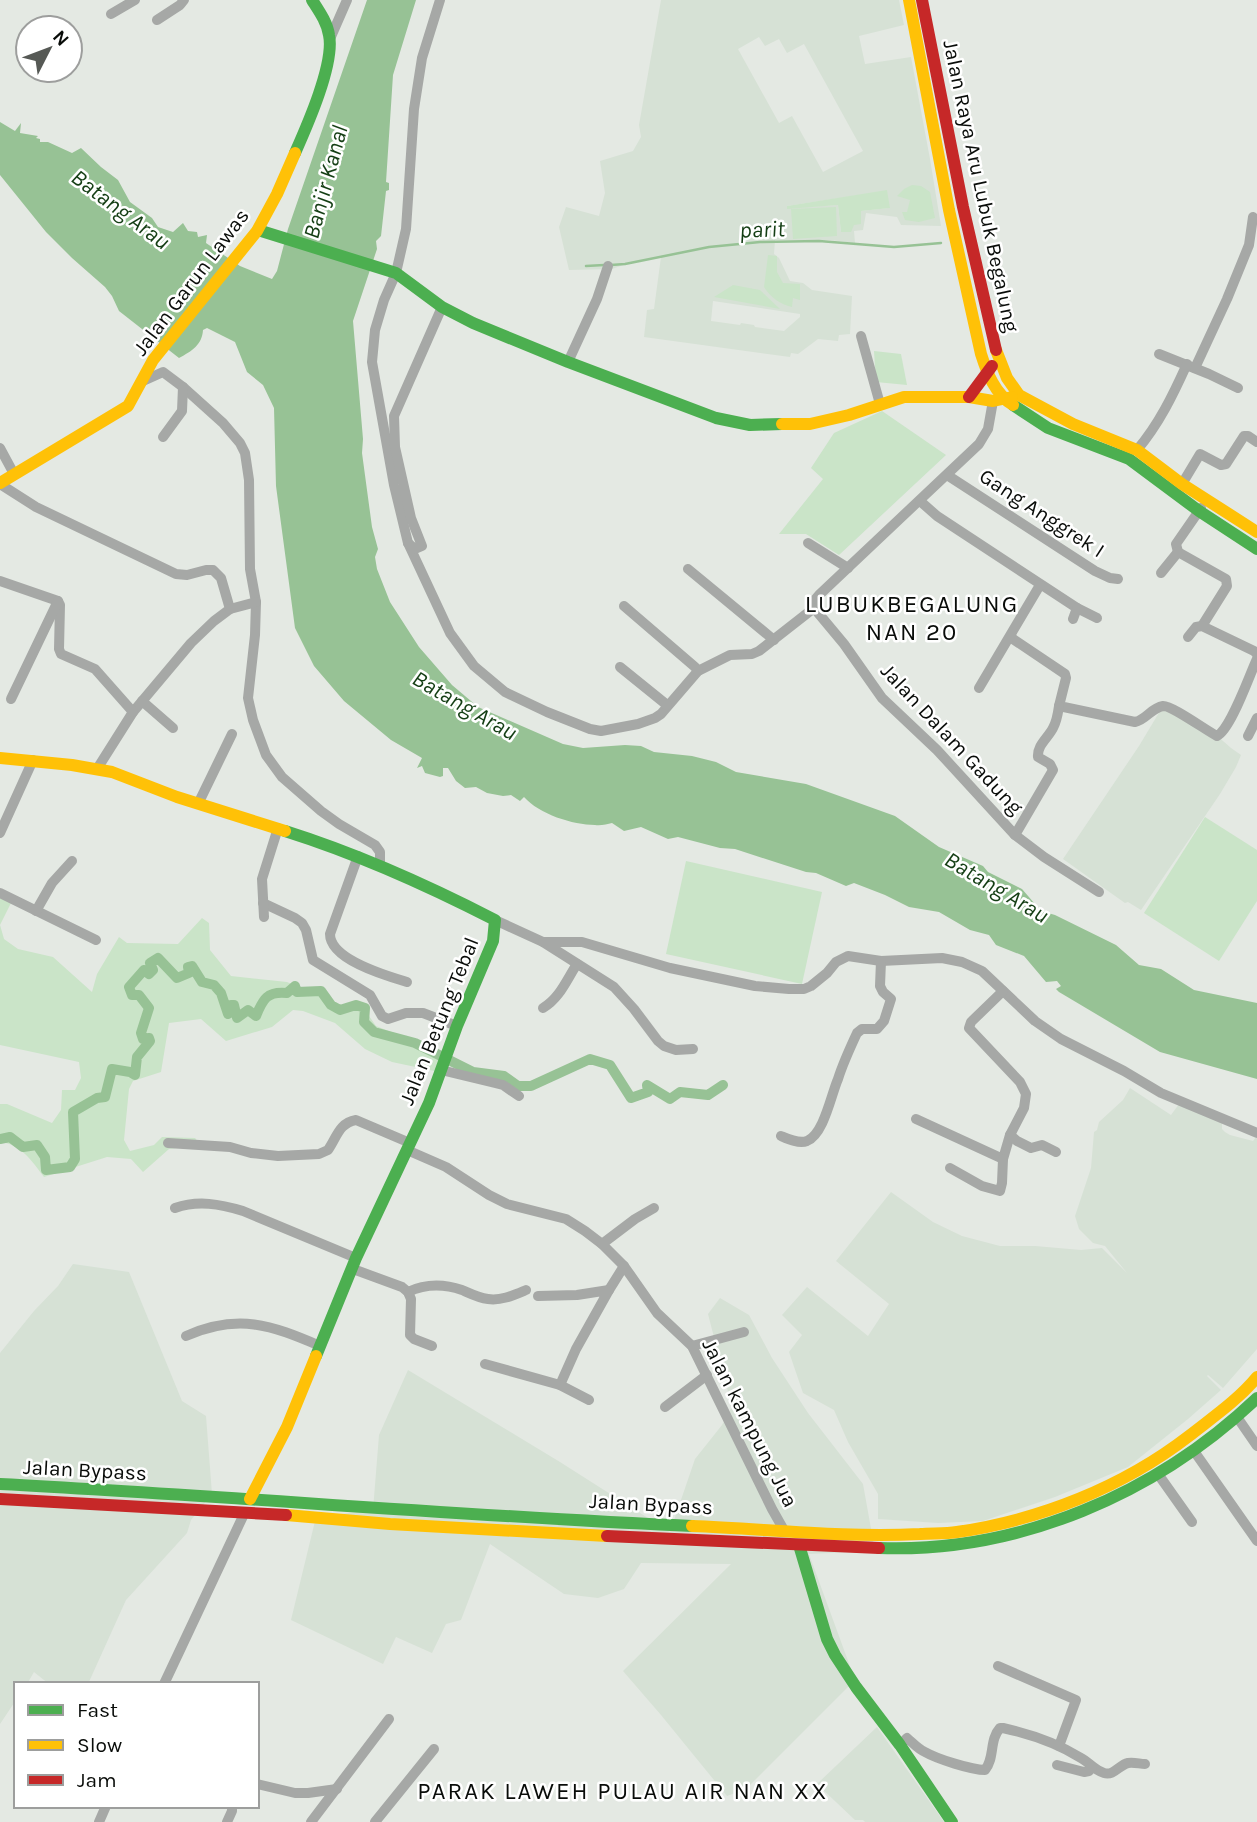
<svg xmlns="http://www.w3.org/2000/svg" width="1257" height="1822" viewBox="0 0 1257 1822" font-family="Karla,sans-serif">
<style>
.built{fill:#d6e1d5;fill-rule:evenodd}
.green{fill:#cae4c8}
.water{fill:#97c295}
.lines{fill:none;stroke-linecap:round;stroke-linejoin:round}
.stream{stroke:#97c295;stroke-width:2.5}
.canal{stroke:#97c295;stroke-width:10}
.street{stroke:#a6a8a6;stroke-width:10}
.fast{stroke:#4caf50;stroke-width:12}
.slow{stroke:#ffc107;stroke-width:12}
.jam{stroke:#c62828;stroke-width:12}
.labels{text-anchor:middle;stroke-width:5;stroke-linejoin:round;paint-order:stroke}
.street-label{font-size:21px;fill:#090c09;stroke:#fff}
.water-label{font-size:23px;font-style:italic;fill:#143e14;stroke:#fff}
.quarter-label{font-size:24px;letter-spacing:2px;fill:#090c09;stroke:#fff}
</style>
<rect width="100%" height="100%" fill="#e4e9e3"/>
<g class="built">
<path d="M661,0h238l5,25 -45,11 6,28 46,-7 19,102 11,67 -40,-1 -4,-8 -31,-4 -3,17 -9,1 1,12 -26,-3h-54l-1,14 5,4 11,23 13,2 9,7 40,6 -2,38 -11,1 -1,6 -20,-2 -20,15 -7,-1 -1,4 -146,-20 3,-27 7,-1 7,-52 -35,7 -14,5 -43,1 -10,-43 7,-20 33,9 6,-23 -5,-32 33,-10 8,-14 -2,-12zM759,37l6,9 14,-7 8,14 17,-9 59,107 -40,21 -31,-56 -13,7 -41,-74zM886,191l3,17 -28,3 -7,14 -13,7 -3,-27 -51,3v-2zM713,301l87,13v3l-16,14 -29,-4 -1,-2 -13,-2 -1,2 -29,-4z"/>
<path d="M1163,706l44,21 24,21 10,7 -5,12 -16,27 -79,116 -13,-8 -3,1 -62,-44 76,-113z"/>
<path d="M1130,1088l41,27 8,-11 43,18v7l3,3 5,3 23,6 4,-5v213l-34,39 -15,-13 -1,1 14,14 -33,29 -60,48 -73,30 -72,24 -45,2 -60,-4v-25l-30,-52 -14,-32 -31,-17 -14,-41 13,-17 -20,-20 25,-28 61,49 21,-32 -53,-43 55,-69 42,30 29,14 38,10h35l46,4 21,-2 25,25 -22,-27 -12,-3 -14,-14 -4,-13 16,-48 3,-36 3,-2 2,-8 24,-22z"/>
<path d="M73,1264l56,8 53,129 24,15 6,78 -21,26 -4,13 -61,67 -38,84h-39l-15,-12 -7,12h-11v16l-16,24v-371l34,-42 24,-25z"/>
<path d="M720,1298l29,17 23,43 36,55 55,71 12,67 -66,3 46,126 -109,109 -19,7 -66,-81 -38,-44 108,-107 -90,-1 -17,26 -26,9 -34,-4 -74,-50 -29,76 -15,4 -14,29 -36,-16 -13,27 -92,-44 25,-103 57,-7 6,-75 29,-65 152,92 110,70 25,-73 27,-34 10,-18 -24,-93z"/>
<path d="M877,1727l67,95h-79l-2,-2h-8l-38,-36z"/>
</g>
<g class="green">
<path d="M912,185l9,1 9,6 5,26 -16,4 -14,-2 -3,-8h5l3,-12 -13,-4 7,-7z"/>
<path d="M887,190l3,18 -29,3v13l-7,1 -3,7h-10l-3,-27 -51,4v-3z"/>
<path d="M836,207l1,29 -44,3 -2,-30z"/>
<path d="M768,255l9,1v16l6,11 17,1v16l-7,-2 -1,9c-12,-3 -21,-9 -28,-20z"/>
<path d="M733,285l27,5 20,19 -66,-12z"/>
<path d="M874,351l27,3 6,31 -31,-3z"/>
<path d="M882,411l64,44 -107,100 -33,-21h-27l44,-55 -12,-11 23,-35z"/>
<path d="M1205,817l52,33v51l-38,60 -75,-48z"/>
<path d="M686,861l136,31 -20,92 -136,-30z"/>
<path d="M0,893l12,8 -12,24 4,14 14,10 35,8 39,35 5,-18 22,-37 8,6 51,1 24,-26 7,5 1,27 21,26 56,6 62,27 11,-6 16,23 76,30 -8,17 -52,-11 -27,-13 -30,-26 -32,-12 -10,-1 -21,17 -46,14 -25,-22 -32,4 -8,49 -28,9 -4,8 -5,51 6,11 24,-6 8,-8 33,1 6,7 -32,4 -26,23 -12,-13 -24,-2 -63,20c-12,-16 -23,-33 -44,-35v-38h7l45,19 9,-13 1,-20h13l6,-12 -2,-16 -79,-17z"/>
</g>
<path class="water" d="M367,0h49l-23,75 -7,107 3,1v7l-3,1 -5,45 -5,5 1,8 -24,72 10,118 -1,14 10,74 6,22 -3,8 2,12 13,33 29,45 33,38 26,22 85,37 20,4 42,-3 16,1 13,6 38,4 24,6 20,10 70,12 89,32 44,31 44,19 5,6 34,17 19,22 14,4 61,30 23,20 22,4 33,21 63,13v76l-97,-27 -101,-60 -3,-3 5,-3 -4,-5 -11,1 -22,-26 -28,-11 -7,-10 -19,-5 -31,-18 -30,-5 -24,-12 -31,-12 -8,3 -30,-13 -10,-1 -71,-23 -15,-1 -42,-11 -10,2 -27,-12 -17,4 -12,-8c-5,1 -11,3 -17,2 -22,0 -56,-11 -71,-28l-4,4 -9,-6 -8,1 -16,-3 -11,-6 -11,1 -9,-7 -8,-13h-5v8l-3,1 -15,-4 -3,-7 -5,2 5,-10 -31,-18 -47,-39 -30,-35 -19,-38 -19,-142 -2,-78 -11,-23 -16,-13 -12,-30 -28,-14 -4,2c-1,15 -11,21 -24,28l-60,-47 -7,-15 -7,-9 -33,-29 -26,-26 -46,-57v-53l15,9 6,-8 -1,10 18,3 -2,2 4,1v3h8l24,11 9,-5 20,19 17,13 12,22 22,16 6,9 15,5 10,-9 5,8 9,1 1,5 9,-2 -1,8 34,23 32,13 5,-8 11,-42z"/>
<g class="lines">
<g class="stream">
<path d="M611,265l14,-1 84,-17 51,-5 59,-1 75,6 47,-4"/>
<path d="M586,266l18,-1"/>
</g>
<path class="canal" d="M0,1139l10,-2 13,10 14,-2 8,12 1,13 24,-3 5,-8 -2,-47 24,-14 8,-1 7,-28 18,3 5,3 2,-18 13,-16 -1,-3 -6,1 -2,-6 8,-25 -10,-13h-7l-3,-8 15,-17 5,4 4,-4 -3,-7 8,-5 19,20 12,-5 -1,-6 4,-1 10,16 12,3 7,8 7,21 3,-9h3l3,13 11,-8 8,6c7,-17 11,-25 31,-23l8,-7 2,6 24,-1 10,14 9,5 16,-5 9,3 -1,14 10,10 41,11 58,29 31,4 14,10h13l59,-27 20,6 21,33 17,-6 -1,-7 23,14 10,-7 28,3 15,-10"/>
<g class="street">
<path d="M440,0l-18,58 -8,51 -8,120 -10,44 -12,27 -9,30 -3,32 22,123 14,58 42,90 24,33 31,26 42,20 43,17 11,2 37,-7 17,-6 6,-4 37,-43 32,-16 22,-1 7,-3 55,-43 -1,-6 6,-7 160,-151 9,-15 5,-28"/>
<path d="M111,14l24,-14"/>
<path d="M157,20l23,-15 4,-5"/>
<path d="M330,39l17,-39"/>
<path d="M861,336l19,68"/>
<path d="M1159,354l50,20 29,14"/>
<path d="M568,362l29,-63 11,-33"/>
<path d="M1195,368l32,-69 22,-54 4,-28"/>
<path d="M143,381l20,-9 20,15 40,36 17,20 5,10 4,27 1,89 6,33 -1,33 -7,63 5,22 13,35 16,22 39,34 18,13 36,21 5,7v13"/>
<path d="M163,437l19,-26 1,-24"/>
<path d="M0,448l14,26"/>
<path d="M1137,450c22,-26 36,-55 50,-86"/>
<path d="M947,475l148,96 15,7 8,1"/>
<path d="M0,484l36,23 140,67 11,1 19,-5h7l8,8 9,31 -16,12 -23,22 -58,69 -36,57"/>
<path d="M1182,484l18,-30 21,11 5,-1 18,-28h4l9,6"/>
<path d="M920,501l17,15 140,92 -4,11"/>
<path d="M408,543l7,6 7,-3 -11,-28 -16,-71 -1,-31 48,-109"/>
<path d="M808,543l40,25"/>
<path d="M1178,552l-2,-8 25,-36"/>
<path d="M688,569l86,71"/>
<path d="M1161,573l17,-21 48,27 1,7 -25,40"/>
<path d="M0,581l58,20 2,4 -1,44 2,5 34,15 38,43"/>
<path d="M624,606l71,61 3,4"/>
<path d="M814,608l30,36 38,54 55,52 78,85 29,22 55,35"/>
<path d="M1077,608l20,10"/>
<path d="M230,609l26,-7"/>
<path d="M1010,637l55,37 1,4 -7,28 76,16c11,-2 16,-14 28,-16 8,-1 44,25 54,30 14,-7 32,-60 40,-77"/>
<path d="M1188,637l8,-10 6,-1 52,25 3,3"/>
<path d="M620,667l47,38"/>
<path d="M979,688l61,-103"/>
<path d="M11,699l47,-98"/>
<path d="M142,701l31,27"/>
<path d="M1248,736l9,-18"/>
<path d="M198,804l34,-70"/>
<path d="M0,833l33,-73"/>
<path d="M1015,835l38,-65 -3,-6 -12,-7c-1,-12 10,-19 15,-29 4,-7 5,-15 6,-22"/>
<path d="M358,856l-28,78c0,26 57,42 77,48"/>
<path d="M0,893l96,47"/>
<path d="M263,903l32,15 7,5 4,7 7,30 57,35 12,21 6,3 18,-6h17l34,13"/>
<path d="M36,911l16,-28 20,-22"/>
<path d="M264,917l-2,-38 16,-51"/>
<path d="M495,920l48,22 71,45 20,22 24,32 6,5 12,4 17,-1"/>
<path d="M543,942h39l88,26 85,18 34,3h15l7,-3 16,-13 9,-11 12,-6 33,5 61,-3 20,4 20,9 53,50 26,18 63,32 37,22 96,40"/>
<path d="M543,1008c17,-10 24,-29 34,-44"/>
<path d="M441,1070l54,13 8,2 16,11"/>
<path d="M916,1119l87,40 7,-24 14,-27 2,-14 -6,-12 -51,-54 2,-6 32,-31"/>
<path d="M1010,1135l7,6 14,7 11,-3 14,7"/>
<path d="M781,1136c7,3 18,8 26,5 17,-7 24,-46 31,-62 5,-16 12,-31 19,-46l5,-4h15l7,-8 7,-22 -8,-7 -3,-6 1,-25"/>
<path d="M168,1143l62,4 21,6 27,3 41,-2 9,-4c9,-13 11,-27 28,-30l54,23"/>
<path d="M407,1150l39,17 43,28 18,9 59,15 19,12 17,13 22,22 33,47 35,33 80,163 13,23"/>
<path d="M950,1168l32,18 18,5 2,-8 1,-24"/>
<path d="M175,1208c23,-8 45,-4 68,3l113,47"/>
<path d="M602,1244l33,-25 19,-11"/>
<path d="M353,1269l49,18 6,5 3,7 -1,36 4,4 18,7"/>
<path d="M609,1290l15,-24"/>
<path d="M408,1292c17,-8 36,-8 54,-2 9,4 17,8 26,9 13,2 26,-4 38,-9"/>
<path d="M538,1296l39,-1 32,-5 -33,59 -16,36"/>
<path d="M186,1336c52,-23 85,-11 134,10"/>
<path d="M692,1346l52,-14"/>
<path d="M485,1364l75,21 29,15"/>
<path d="M665,1407l42,-32"/>
<path d="M1237,1417l20,29"/>
<path d="M1194,1451l63,90"/>
<path d="M1158,1474l34,48"/>
<path d="M998,1666l78,34 -17,46"/>
<path d="M164,1684l81,-172"/>
<path d="M900,1745l7,-7c6,5 11,11 18,14 12,7 47,18 60,18 10,-12 4,-30 15,-42h3c27,6 54,15 78,30 8,4 13,12 23,15 10,3 15,-8 24,-10 6,-1 12,1 17,1"/>
<path d="M1057,1765l27,7 5,-1 3,-4"/>
<path d="M257,1784l38,9h13l29,-4"/>
<path d="M99,1822l7,-16"/>
<path d="M227,1822l5,-11v-5"/>
<path d="M311,1822l78,-103"/>
<path d="M375,1822l59,-73"/>
</g>
<g class="fast">
<path d="M295,153c12,-27 40,-90 34,-118 -2,-13 -10,-24 -17,-35"/>
<path d="M258,230l138,43 46,34 31,16 95,39 148,56 34,7 32,-1"/>
<path d="M1013,405l35,23 81,31 70,52 58,38"/>
<path d="M285,831c73,23 142,54 210,89l-2,21 -36,85 -28,77 -73,155 -40,98"/>
<path d="M0,1484c231,12 461,32 692,42"/>
<path d="M799,1545l28,94 8,16 21,32 44,58 52,77"/>
<path d="M879,1548c140,5 277,-54 378,-150"/>
</g>
<g class="slow">
<path d="M909,0l40,210 32,144c6,19 14,40 32,51"/>
<path d="M996,350l11,28 12,17 54,29 64,26 45,34 75,48"/>
<path d="M782,424h28l39,-9 55,-18h65l24,4 19,-4"/>
<path d="M0,483l128,-77 25,-46 104,-129 20,-37 18,-41"/>
<path d="M0,758l72,7 40,7 65,25 108,34"/>
<path d="M250,1499l37,-72 29,-71"/>
<path d="M286,1515l104,9 217,12"/>
<path d="M692,1526c76,3 152,12 228,8 12,-1 25,0 37,-2 83,-12 166,-45 232,-96 24,-19 49,-36 68,-59"/>
</g>
<g class="jam">
<path d="M922,0l41,207 33,143"/>
<path d="M969,397l23,-31"/>
<path d="M0,1499l286,16"/>
<path d="M607,1536l272,12"/>
</g>
</g>
<g class="labels">
<g class="street-label">
<text transform="translate(981 186) rotate(78)" y="7">Jalan Raya Aru Lubuk Begalung</text>
<text transform="translate(191 282) rotate(-53)" y="7">Jalan Garun Lawas</text>
<text transform="translate(1042 513) rotate(33)" y="7">Gang Anggrek I</text>
<text transform="translate(952 739) rotate(47)" y="7">Jalan Dalam Gadung</text>
<text transform="translate(439 1021) rotate(-68)" y="7">Jalan Betung Tebal</text>
<text transform="translate(750 1423) rotate(63)" y="7">Jalan kampung Jua</text>
<text transform="translate(85 1470) rotate(3)" y="7">Jalan Bypass</text>
<text transform="translate(651 1504) rotate(3)" y="7">Jalan Bypass</text>
</g>
<g class="water-label">
<text transform="translate(325 182) rotate(-75)" y="8">Banjir Kanal</text>
<text transform="translate(121 209) rotate(37)" y="8">Batang Arau</text>
<text transform="translate(762 229) rotate(-2)" y="8">parit</text>
<text transform="translate(465 705) rotate(30)" y="8">Batang Arau</text>
<text transform="translate(997 887) rotate(31)" y="8">Batang Arau</text>
</g>
<g class="quarter-label">
<text x="912" y="612">LUBUKBEGALUNG<tspan x="912" dy="28">NAN 20</tspan></text>
<text x="623" y="1799">PARAK LAWEH PULAU AIR NAN XX</text>
</g>
</g>
<rect x="14" y="1682" width="245" height="126" fill="#ffffff" stroke="#9d9e9d" stroke-width="2"/>
<rect x="28" y="1705" width="35" height="10" fill="#4caf50" stroke="#9d9e9d" stroke-width="2"/>
<text x="77" y="1717" font-size="21" fill="#090c09">Fast</text>
<rect x="28" y="1740" width="35" height="10" fill="#ffc107" stroke="#9d9e9d" stroke-width="2"/>
<text x="77" y="1752" font-size="21" fill="#090c09">Slow</text>
<rect x="28" y="1775" width="35" height="10" fill="#c62828" stroke="#9d9e9d" stroke-width="2"/>
<text x="77" y="1787" font-size="21" fill="#090c09">Jam</text>
<g transform="translate(49 49) rotate(48)"><circle r="33" fill="#ffffff" stroke="#9d9e9d" stroke-width="2"/>
<path d="M0-5L12 26L0 18L-12 26Z" fill="#565955"/>
<text y="-10" font-size="19" font-weight="bold" text-anchor="middle" fill="#090c09">N</text>
</g>
</svg>
